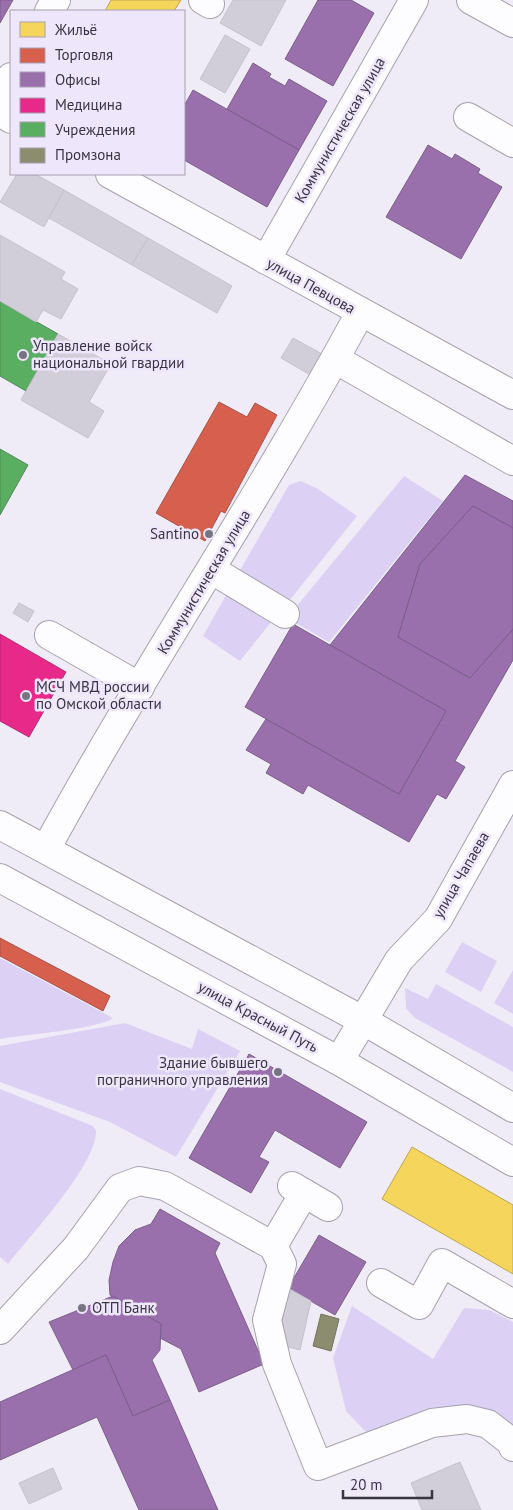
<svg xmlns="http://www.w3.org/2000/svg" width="513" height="1510" viewBox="0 0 513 1510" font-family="'PT Sans',sans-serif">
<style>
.green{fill:#dcd1f4}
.homes{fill:#f6d55c;stroke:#bda554}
.shops{fill:#d6604d;stroke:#a7534a}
.offices{fill:#9970ab;stroke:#7c5e8c}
.health{fill:#e7298a;stroke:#b32c74}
.public{fill:#5aae61;stroke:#508958}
.industry{fill:#8c8c6e;stroke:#737261}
.building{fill:#d1cdd9;stroke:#c5c1cd}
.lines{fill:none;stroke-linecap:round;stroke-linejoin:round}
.minor-casing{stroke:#a5a2ad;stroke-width:30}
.major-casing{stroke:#a5a2ad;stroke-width:30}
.minor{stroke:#fdfcfe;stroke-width:28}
.major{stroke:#fdfcfe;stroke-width:28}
.poi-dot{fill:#797481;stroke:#eee7fc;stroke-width:2}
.labels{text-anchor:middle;stroke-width:5;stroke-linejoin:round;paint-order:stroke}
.street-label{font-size:15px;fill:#393442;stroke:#eee7fc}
.poi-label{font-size:15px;fill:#393442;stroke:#eee7fc;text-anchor:start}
</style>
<rect width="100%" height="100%" fill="#efecf7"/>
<g class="green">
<path d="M404,476l39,25 -114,141 -42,-24z"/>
<path d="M301,481l17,8 39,27 -68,85 -50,-29 50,-87z"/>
<path d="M229,590l46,27 -35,44 -37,-25z"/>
<path d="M462,942l35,19 -16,31 -36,-20z"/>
<path d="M0,959v-1l113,60c-14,11 -91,17 -113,21z"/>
<path d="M513,970v44l-19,-11z"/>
<path d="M436,984l77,43v45l-98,-54 -9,-10 -1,-20 23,11z"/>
<path d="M125,1023l67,26 6,-20 42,22 -64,106 -66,-35 -110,-40v-36z"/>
<path d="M0,1089l93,37 3,5c1,33 -66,105 -88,133l-8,-7z"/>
<path d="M352,1306l81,53 31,-51 25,2 24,12v113l-16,-13 -130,11 -21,-22 -13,-53z"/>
</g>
<g class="homes">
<path d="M111,0h70l-7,11h-69z"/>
<path d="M412,1147l101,58v69l-131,-75z"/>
</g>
<g class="shops">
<path d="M219,402l28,15 8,-14 22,12 -52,98 -4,-2 -16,30 -49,-28z"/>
<path d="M0,938l110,58 -7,15 -103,-55z"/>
</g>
<g class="offices">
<path d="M0,0h13l-13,23z"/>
<path d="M318,0h33l23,13 -41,73 -48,-27z"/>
<path d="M253,63l18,11 -2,3 16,9 4,-7 38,22 -28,49 -72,-41z"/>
<path d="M193,90l106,60 -32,57 -83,-47v-54z"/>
<path d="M428,145l24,14 3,-5 25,15 -2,4 24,14 -41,72 -75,-42z"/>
<path d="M465,475l48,26v27l-40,-22 -53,58 -22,73 72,41 43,-49v31l-58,101 10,6 -19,32 -9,-5 -28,48 -101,-57 -5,9 -37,-21 5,-9 -25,-14 20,-31 133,75 47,-83 -116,-66z"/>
<path d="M473,506l40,22v101l-43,49 -72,-41 22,-73z"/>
<path d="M293,624l153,87 -47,83 -154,-87z"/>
<path d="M249,1054l118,68 -27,46 -65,-38 -16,27 10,5 -18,31 -62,-35z"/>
<path d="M160,1209l60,34 -5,10 49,111 -65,28 -18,-43 -21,-11 1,-14 -51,-29 -1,-15 4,-18 6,-16 16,-16 16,-6z"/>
<path d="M319,1235l47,27 -31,53 -47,-27z"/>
<path d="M113,1296l48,28 -1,26 -8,10 18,40 -37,16 -27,-61 -33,15 -24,-48z"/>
<path d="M106,1355l27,61 37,-16 48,110h-79l-42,-93 -97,43v-58z"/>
</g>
<path class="health" d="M0,634l66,38 -37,65 -29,-16z"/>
<g class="public">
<path d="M0,301l58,33 -32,57 -26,-15z"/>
<path d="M0,449l28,16 -28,50z"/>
</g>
<path class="industry" d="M321,1314l18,5 -8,32 -18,-5z"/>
<g class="building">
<path d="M233,0h53l-25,46 -41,-23z"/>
<path d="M225,35l25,14 -25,44 -25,-14z"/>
<path d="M17,174h18l29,16 -20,37 -44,-25z"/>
<path d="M64,190l84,48 -16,27 -83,-47z"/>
<path d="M0,235l65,37 -4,7 17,10 -17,30 -18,-9 -7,12 -36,-21z"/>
<path d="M148,238l84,48 -15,27 -85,-48z"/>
<path d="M58,334l53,30 -22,38 15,9 -16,27 -67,-38z"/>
<path d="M293,338l31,17 -12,21 -31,-18z"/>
<path d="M19,603l15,8 -6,11 -15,-9z"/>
<path d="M288,1288l23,13 -11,49 -23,-6z"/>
<path d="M460,1462l21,48h-59l-11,-27z"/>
<path d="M53,1468l9,21 -33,15 -10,-21z"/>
</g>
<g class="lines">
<defs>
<g id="minor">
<path d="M203,0l7,4"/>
<path d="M471,0l42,23"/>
<path d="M49,11l7,-11"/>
<path d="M0,97l11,-20"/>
<path d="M0,112l11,7"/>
<path d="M468,117l45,26"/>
<path d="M110,174l403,221"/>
<path d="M266,260l148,-260"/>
<path d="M335,359l178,102"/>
<path d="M212,570l73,44"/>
<path d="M49,635l91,52"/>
<path d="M46,849c99,-182 216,-354 314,-536"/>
<path d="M339,1061l60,-101 39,-41 75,-134"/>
<path d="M292,1186l36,21"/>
<path d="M273,1246l31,-53"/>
<path d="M381,1283l38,22 23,-42 71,41"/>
<path d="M0,1330l76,-82 44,-60 19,-7 26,5 108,60 9,18 -15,56 10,44 41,102 114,-43 35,-4 21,5 23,18 2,5"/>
</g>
<g id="major">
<path d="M0,825l364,196 149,87"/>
<path d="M0,878l339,183 174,101"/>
</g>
</defs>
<use href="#minor" class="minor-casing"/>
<use href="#major" class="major-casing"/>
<use href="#minor" class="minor"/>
<use href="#major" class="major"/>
</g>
<g class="poi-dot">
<circle cx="23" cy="355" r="5"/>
<circle cx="209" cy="534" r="5"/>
<circle cx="26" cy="696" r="5"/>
<circle cx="278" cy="1072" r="5"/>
<circle cx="82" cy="1308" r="5"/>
</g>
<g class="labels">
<g class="street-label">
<text transform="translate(340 130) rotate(-60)" y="5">Коммунистическая улица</text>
<text transform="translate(311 286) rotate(29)" y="5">улица Певцова</text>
<text transform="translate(204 582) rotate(-59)" y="5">Коммунистическая улица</text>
<text transform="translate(461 875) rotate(-60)" y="5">улица Чапаева</text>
<text transform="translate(258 1017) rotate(28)" y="5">улица Красный Путь</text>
</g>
<g class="poi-label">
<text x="33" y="351">Управление войск<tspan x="33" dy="17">национальной гвардии</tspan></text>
<text x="199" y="539" text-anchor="end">Santino</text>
<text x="36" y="692">МСЧ МВД россии<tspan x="36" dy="17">по Омской области</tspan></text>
<text x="268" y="1068" text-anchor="end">Здание бывшего<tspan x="268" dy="17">пограничного управления</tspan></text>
<text x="92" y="1313">ОТП Банк</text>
</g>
</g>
<rect x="10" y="10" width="175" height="165" fill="#eee7fc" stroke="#a69fb2"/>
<rect x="20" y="22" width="25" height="15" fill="#f6d55c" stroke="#a69fb2"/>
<text x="55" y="35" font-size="15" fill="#393442">Жильё</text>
<rect x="20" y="48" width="25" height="15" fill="#d6604d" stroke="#a69fb2"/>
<text x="55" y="60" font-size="15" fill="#393442">Торговля</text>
<rect x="20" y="72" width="25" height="15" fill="#9970ab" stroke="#a69fb2"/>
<text x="55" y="85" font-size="15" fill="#393442">Офисы</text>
<rect x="20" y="98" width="25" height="15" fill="#e7298a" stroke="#a69fb2"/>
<text x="55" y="110" font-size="15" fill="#393442">Медицина</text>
<rect x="20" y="122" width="25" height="15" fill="#5aae61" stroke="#a69fb2"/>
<text x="55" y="135" font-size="15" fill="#393442">Учреждения</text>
<rect x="20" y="148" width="25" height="15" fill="#8c8c6e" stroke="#a69fb2"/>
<text x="55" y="160" font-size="15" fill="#393442">Промзона</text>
<path d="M343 1490v8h89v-8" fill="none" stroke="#393442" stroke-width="2.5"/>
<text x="350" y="1490" font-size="15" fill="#393442" stroke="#eee7fc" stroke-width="4" paint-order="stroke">20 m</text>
</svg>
